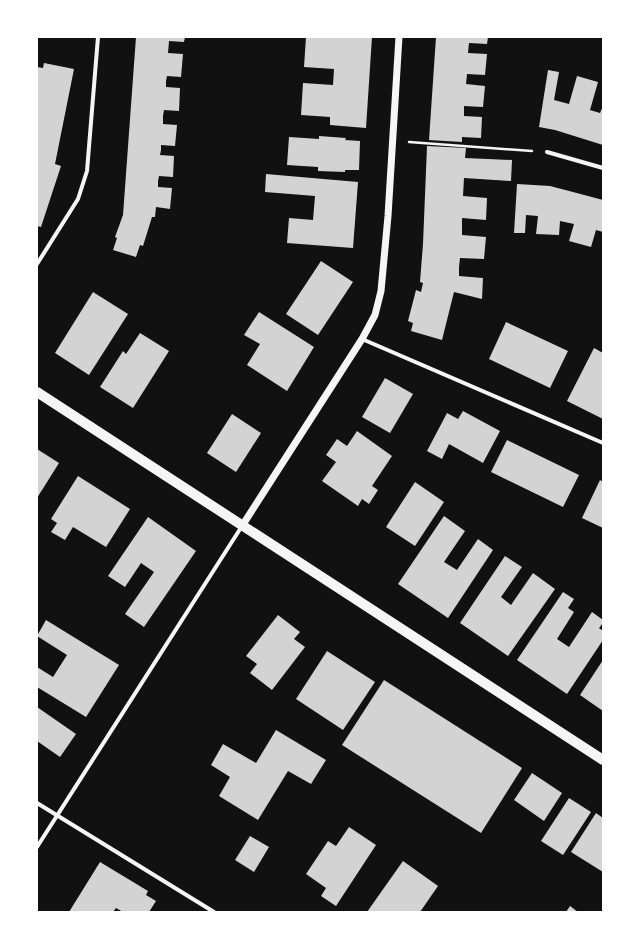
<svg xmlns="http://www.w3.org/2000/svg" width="640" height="949" viewBox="0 0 640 949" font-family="'PT Serif',serif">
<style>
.building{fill:#d3d3d3}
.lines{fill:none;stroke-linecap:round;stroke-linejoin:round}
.path{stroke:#f5f5f5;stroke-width:2.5}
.minor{stroke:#f5f5f5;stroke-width:4}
.tertiary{stroke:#f5f5f5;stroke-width:7}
.primary{stroke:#f5f5f5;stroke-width:10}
</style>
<rect width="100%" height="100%" fill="#111"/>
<g class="building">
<path d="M136,37h49l-1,5 -15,-1 -1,12 15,1 -2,23 -14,-1 -1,5v6l14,1 -1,23 -15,-1 -1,6v8l14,1 -2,21 -14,-1v5l-1,5 14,1 -1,21 -14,-1 -1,5v6l14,1 -2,21 -14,-2 -1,10h-3l-9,29 -3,-1 -4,12 -23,-7 4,-12 -2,-1 8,-22z"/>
<path d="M306,37h66l-6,91 -36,-3v-8l-29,-2 2,-32 30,2 1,-16 -30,-2z"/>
<path d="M436,37h52l-1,7 -18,-1 -1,10 19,1 -2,21 -18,-1 -1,10 19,2 -2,21 -19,-1v10l18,1 -1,21 -19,-1v5l-33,-2z"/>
<path d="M44,63l30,6 -19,95 6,2 -20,61 -4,-1v-131l1,-6h-1v-22l6,1z"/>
<path d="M548,70l11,2 -5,28 15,4 8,-28 21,6 -8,28 10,3 3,-7v39l-48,-15 -16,-3z"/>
<path d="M319,136l27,2 -1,2 15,1 -1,29h-14v2l-27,-1v-4l-31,-2 2,-28 30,2z"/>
<path d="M427,146l39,2 -1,10 47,2 -1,21 -47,-3 -1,18 24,2 -1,22 -24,-2v17l24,2 -2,22 -24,-1 -1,9v9l24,2 -1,21 -28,-7 -12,48 -31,-9 2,-8 -5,-2 8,-31 5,2 2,-9 -3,-1 3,-38z"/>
<path d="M266,174l92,8 -5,66 -66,-5 2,-25 24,2 2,-24 -50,-4z"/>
<path d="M517,184l33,2 23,6 30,8v32l-7,-2 -5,17 -22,-6 5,-17 -14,-3 -1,14 -23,-1 2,-18 -12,-1 -1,18h-11z"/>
<path d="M321,261l32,21 -35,53 -32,-21z"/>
<path d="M93,292l35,22 -39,61 -34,-22z"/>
<path d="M259,312l55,35 -27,44 -40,-26 13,-21 -16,-9z"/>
<path d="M506,322l62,29 -18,37 -61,-29z"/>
<path d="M140,333l29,18 -36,57 -33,-21 23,-36 3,3z"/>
<path d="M594,348l9,5v66l-36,-18z"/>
<path d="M385,378l28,16 -23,39 -28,-16z"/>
<path d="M463,411l37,20 -17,32 -34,-19 -7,15 -15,-8 20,-38 11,6z"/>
<path d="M232,414l29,19 -25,39 -29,-19z"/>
<path d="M357,431l35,25 -20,30 6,4 -9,14 -7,-5 -4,7 -36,-25 14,-19 -10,-7 11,-16 10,7z"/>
<path d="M507,440l72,35 -16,32 -72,-35z"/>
<path d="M37,449l22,14 -22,35z"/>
<path d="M78,476l52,33 -24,38 -33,-20 -8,13 -14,-8 6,-9 -6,-4z"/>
<path d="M600,480l3,2v46l-21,-10z"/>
<path d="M415,482l29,20 -29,44 -29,-19z"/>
<path d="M444,516l21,15 -21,31 13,8 21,-31 15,11 -45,68 -50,-34z"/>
<path d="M148,517l48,34 -52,76 -19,-13 29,-42 -13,-9 -16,24 -17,-11z"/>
<path d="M505,556l17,11 -21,30 10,8 22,-32 22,16 -47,67 -48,-33z"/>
<path d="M563,592l11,7 -6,9 6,4 -17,27 12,8 23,-35 11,8v3l-4,5 4,3v9l-36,54 -50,-34z"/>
<path d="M278,615l22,17 -6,7 11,8 -33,43 -22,-17 7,-9 -11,-8z"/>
<path d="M46,620l73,45 -33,52 -49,-30v-20l16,10 14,-22 -30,-19z"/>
<path d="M327,651l48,31 -32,48 -47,-31z"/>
<path d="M603,660v51l-23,-16z"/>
<path d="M384,680l138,88 -41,65 -139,-88z"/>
<path d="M37,707l39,27 -16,23 -23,-16z"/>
<path d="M276,730l50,30 -15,24 -23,-13 -30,49 -39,-24 11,-19 -19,-12 12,-21 33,19z"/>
<path d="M532,773l30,20 -18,28 -30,-21z"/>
<path d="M569,798l22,14 -28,43 -22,-14z"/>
<path d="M596,813l7,5v54l-32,-20z"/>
<path d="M349,827l27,18 -40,61 -15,-10 5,-8 -20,-14 22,-33 8,5z"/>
<path d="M250,836l19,11 -15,25 -19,-12z"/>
<path d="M403,861l35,25 -18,26h-53z"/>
<path d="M100,862l48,29 -2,4 10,6 -7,11h-26l-7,-4 -3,4h-44z"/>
<path d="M570,906l8,6h-12z"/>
</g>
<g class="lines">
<path class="path" d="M409,142l123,9"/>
<g class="minor">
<path d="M547,152l56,16"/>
<path d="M37,264l41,-65 9,-28 11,-134"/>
<path d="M362,339l241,104"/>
<path d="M37,803l177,109"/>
<path d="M37,847l205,-321"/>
</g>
<path class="tertiary" d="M242,526l120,-187 13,-24 6,-24 7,-75 11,-179"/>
<path class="primary" d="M37,392l566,368"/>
</g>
<rect width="640" height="949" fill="none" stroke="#ffffff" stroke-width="76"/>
</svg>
